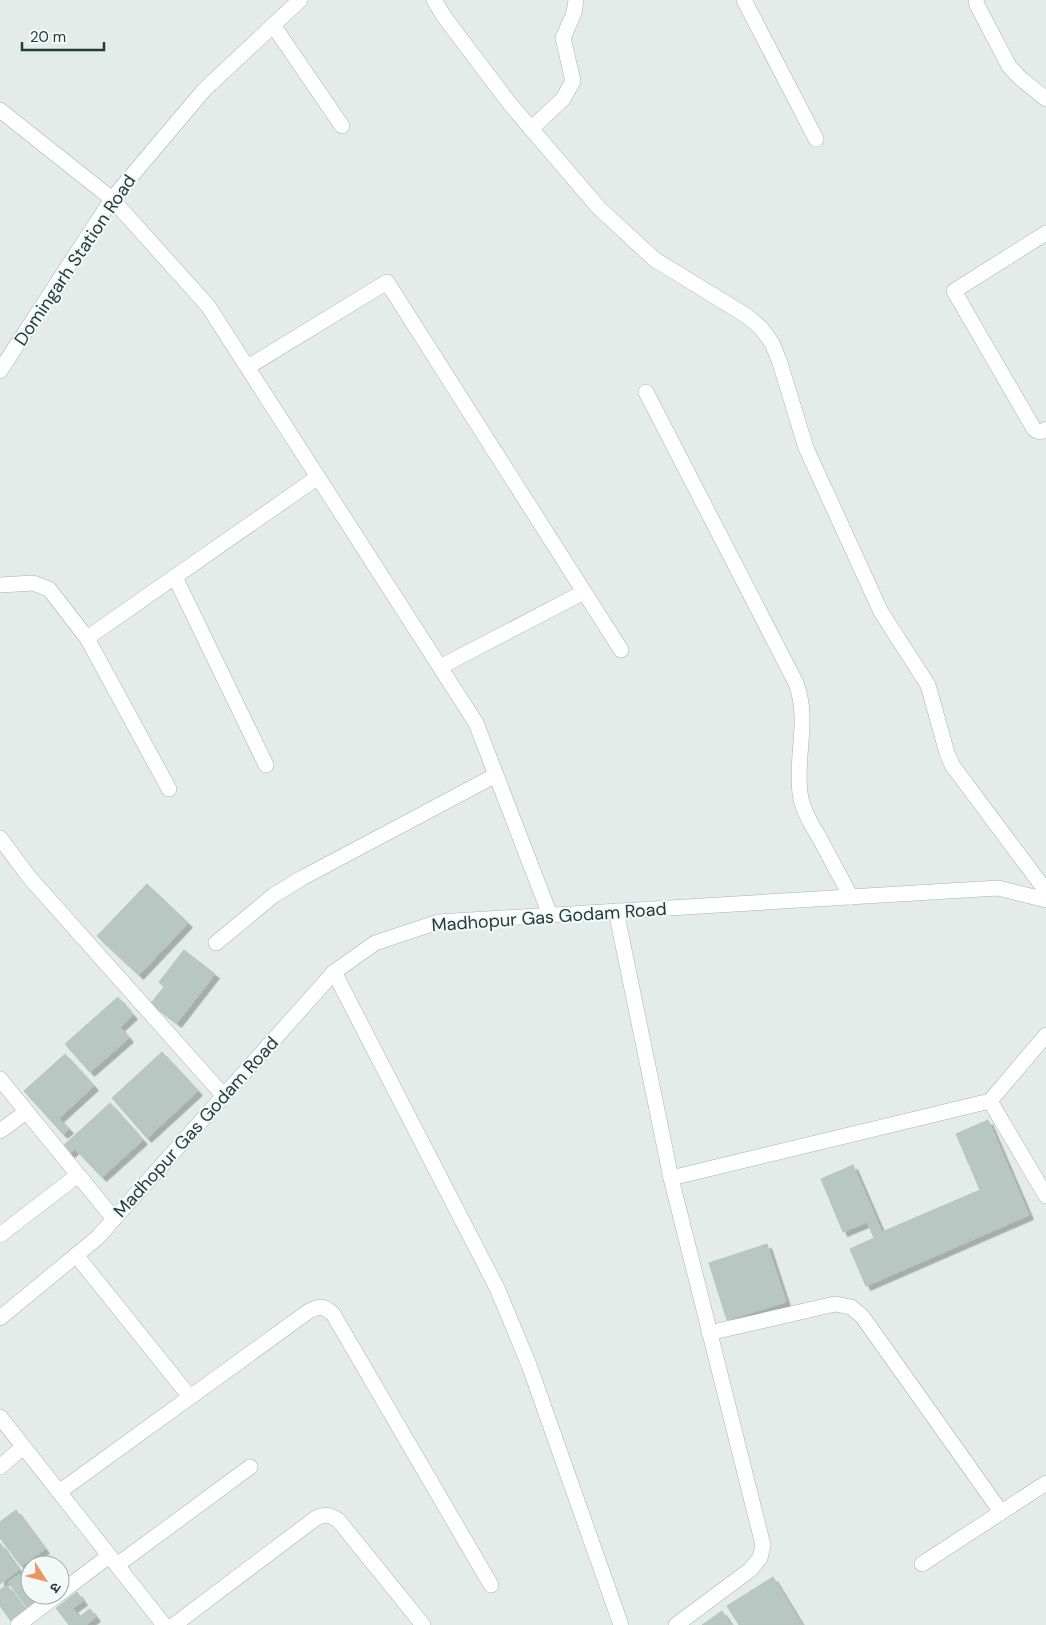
<svg xmlns="http://www.w3.org/2000/svg" width="1046" height="1625" viewBox="0 0 1046 1625" font-family="'DM Sans','Noto Sans Devanagari',sans-serif">
<style>
.building{fill:#b8c7c2;stroke:#b5c5c1;filter:url(#shadow)}
.lines{fill:none;stroke-linecap:round;stroke-linejoin:round}
.street-casing{stroke:#a6b4b1;stroke-width:16}
.secondary-casing{stroke:#a1b7b2;stroke-width:16}
.street{stroke:#fff;stroke-width:15}
.secondary{stroke:#fff;stroke-width:15}
.labels{text-anchor:middle;stroke-width:4;stroke-linejoin:round;paint-order:stroke}
.street-label{font-size:18px;fill:#233c39;stroke:#f3f9f7}
</style>
<defs>
<filter id="shadow"><feDropShadow dx="4.5" dy="4.5" stdDeviation="0" flood-color="#0004"/></filter>
</defs>
<rect width="100%" height="100%" fill="#e3ece9"/>
<g class="building">
<path d="M147,884l41,39 -49,52 -42,-39z"/>
<path d="M184,950l31,24 -38,49 -26,-20 13,-16 -5,-5z"/>
<path d="M118,997l15,18 -13,12 9,11 -39,34 -25,-28z"/>
<path d="M162,1052l36,39 -51,47 -35,-40z"/>
<path d="M65,1054l29,32 -35,32 10,11 -6,5 -39,-43z"/>
<path d="M110,1103l33,37 -41,37 -27,-28 -8,7 -6,-8z"/>
<path d="M988,1120l41,95 -163,71 -16,-37 24,-11 -7,-16 -24,10 -22,-53 32,-14 29,67 98,-42 -24,-56z"/>
<path d="M767,1244l19,58 -59,18 -18,-57z"/>
<path d="M16,1510l29,39 -24,17 -21,-28v-16z"/>
<path d="M0,1543l19,27 -19,14z"/>
<path d="M34,1562l2,3h-6v14l-7,-10z"/>
<path d="M22,1573l8,11v11h8l3,4 -13,10 -20,-27z"/>
<path d="M773,1577l29,48h-63l-12,-19z"/>
<path d="M7,1585l19,26 -15,10 -11,-15v-16z"/>
<path d="M77,1592l6,9 -10,7 6,9 11,-8 6,8 -10,8h-17l-13,-17z"/>
<path d="M722,1611l9,14h-29z"/>
</g>
<g class="lines">
<defs>
<g id="street">
<path d="M434,0l11,18 65,86 89,104 55,51 93,57 14,12 11,15 8,20 26,85 75,164 47,73 19,68 5,12 94,126"/>
<path d="M744,0l72,139"/>
<path d="M976,0l1,5 32,61 10,11 27,22"/>
<path d="M273,25l69,101"/>
<path d="M0,110l112,89 96,107 268,417 74,192"/>
<path d="M531,129l32,-30 10,-18 -10,-43 11,-25 2,-13"/>
<path d="M1046,233l-92,58 80,138c5,4 8,3 12,0"/>
<path d="M248,367l139,-85 234,368"/>
<path d="M646,392l150,291c14,39 -1,72 4,110 2,17 12,32 20,46 10,19 21,39 31,58"/>
<path d="M175,577l91,188"/>
<path d="M0,585l33,-2 16,6 38,49"/>
<path d="M440,667l144,-75"/>
<path d="M169,789l-82,-151 231,-161"/>
<path d="M0,838l29,39 195,219"/>
<path d="M616,911l55,267 92,367 -3,13 -10,12 -74,55"/>
<path d="M216,943l58,-48 28,-17 194,-103"/>
<path d="M334,972l163,316 32,77 92,260"/>
<path d="M0,1079l114,140"/>
<path d="M990,1101l56,95"/>
<path d="M0,1131l26,-19"/>
<path d="M671,1178l319,-77 56,-66"/>
<path d="M0,1235l78,-60"/>
<path d="M76,1255l114,142"/>
<path d="M0,1318l97,-80 237,-266 41,-29 63,-21 560,-34 48,12"/>
<path d="M709,1333l126,-29 16,3 11,9 139,196"/>
<path d="M0,1467l23,-20"/>
<path d="M59,1492l250,-181c11,-6 15,-5 24,3l158,271"/>
<path d="M922,1564l124,-81"/>
<path d="M117,1565l133,-98"/>
<path d="M60,1593l49,-37"/>
<path d="M18,1625l39,-30"/>
<path d="M174,1625l142,-107c10,-4 14,-4 23,3l84,104"/>
</g>
<g id="secondary">
<path d="M0,371l112,-172 92,-109 96,-90"/>
<path d="M0,1417l164,208"/>
</g>
</defs>
<use href="#street" class="street-casing"/>
<use href="#secondary" class="secondary-casing"/>
<use href="#street" class="street"/>
<use href="#secondary" class="secondary"/>
</g>
<g class="labels">
<g class="street-label">
<text transform="translate(75 260) rotate(-56)" y="6">Domingarh Station Road</text>
<text transform="translate(549 917) rotate(-4)" y="6">Madhopur Gas Godam Road</text>
<text transform="translate(196 1127) rotate(-48)" y="6">Madhopur Gas Godam Road</text>
</g>
</g>
<g transform="translate(45 1580) rotate(126)"><circle r="24" fill="#f3f9f7" stroke="#a0adab"/>
<path d="M0-4L9 19L0 12L-9 19Z" fill="#ec9561"/>
<text y="-8" font-size="14" font-weight="bold" text-anchor="middle" fill="#233c39">उ</text>
</g>
<path d="M22 42v8h82v-8" fill="none" stroke="#233c39" stroke-width="2.5"/>
<text x="30" y="42" font-size="15" fill="#233c39" stroke="#f3f9f7" stroke-width="4" paint-order="stroke">20 m</text>
</svg>
